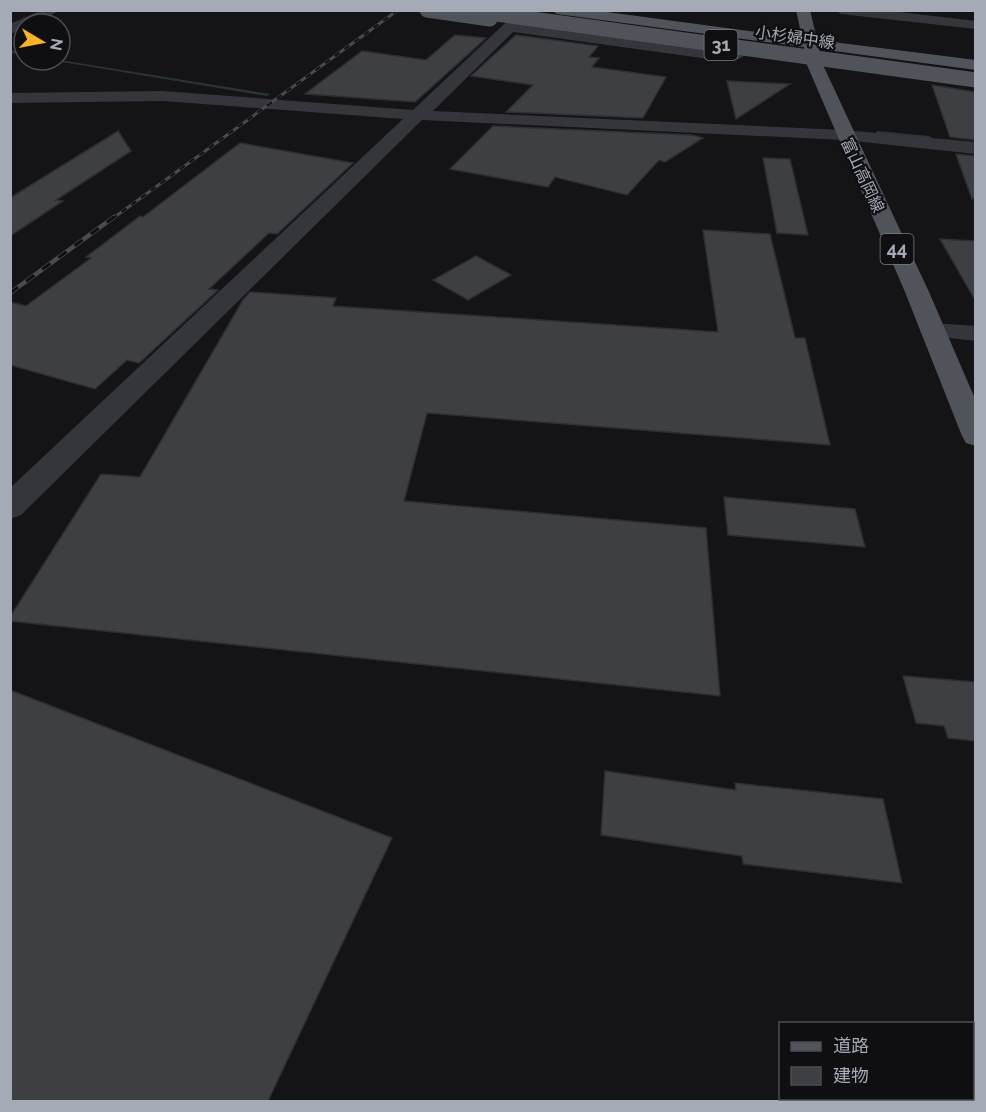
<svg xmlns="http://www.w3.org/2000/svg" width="986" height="1112" viewBox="0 0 986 1112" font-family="Raleway,'Noto Sans JP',sans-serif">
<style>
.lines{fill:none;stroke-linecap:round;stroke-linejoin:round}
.stream{fill:#2a333a;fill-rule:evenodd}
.building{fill:#3e3f43;stroke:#2e2e32;stroke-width:1.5}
.minor{fill:#35363b;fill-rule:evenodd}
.major{fill:#51535a;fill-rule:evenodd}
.rail-far1-casing{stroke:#484a50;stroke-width:3}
.rail-casing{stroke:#484a50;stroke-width:4.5}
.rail-far1{stroke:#0f0f11;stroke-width:2;stroke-dasharray:6;stroke-linecap:butt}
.rail{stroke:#0f0f11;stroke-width:3;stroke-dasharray:10;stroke-linecap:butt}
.major-bridge{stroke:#51535a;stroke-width:15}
.labels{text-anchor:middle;stroke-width:4.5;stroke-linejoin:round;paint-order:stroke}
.far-street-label{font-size:16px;fill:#a5aab7;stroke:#0f0f11}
.shield{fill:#0f0f11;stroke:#787c85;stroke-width:1.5}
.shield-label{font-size:18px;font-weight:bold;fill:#a5aab7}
</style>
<rect width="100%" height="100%" fill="#141416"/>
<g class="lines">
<g class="stream">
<path d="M10,50l14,3v2l-14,-2z"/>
<path d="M50,60h10l210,34 -3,2z"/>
<path d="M878,131l51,5 3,2 -3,2 -53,-6v-2z"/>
</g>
</g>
<g class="building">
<path d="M455,35l31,3 -71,64 -110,-8 57,-43 64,9z"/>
<path d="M516,35l82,11 -9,11 10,1 -7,9 74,10 -23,41 -137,-6 27,-27 -62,-9z"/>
<path d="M727,81l63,3 -54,35z"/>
<path d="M932,85l43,7v48l-25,-3z"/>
<path d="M493,126l199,9 11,3 -38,24 -6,-2 -32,35 -72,-18 -7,10 -98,-18z"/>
<path d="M118,131l13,20 -75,49 7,1 -53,35v-38z"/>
<path d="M240,143l113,20 -76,71 -8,-1 -60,56 9,1 -79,73 -12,-3 -32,29 -85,-24v-63l16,4 65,-48 -5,-1 54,-41 3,1z"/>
<path d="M956,154l19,2v42l-3,1z"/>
<path d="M763,158l27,1 18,76 -31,-2z"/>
<path d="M703,230l67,4 25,104h10l25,107 -403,-32 -23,88 302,27 14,168 -710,-75v-4l91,-143 39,3 103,-177 7,-8 86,6 -3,8 385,26z"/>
<path d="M940,239l35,2v59z"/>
<path d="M476,256l35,19 -43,25 -35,-20z"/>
<path d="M724,497l131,12 10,38 -137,-12z"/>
<path d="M903,676l72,6v59l-27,-3 -4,-12 -28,-3z"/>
<path d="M10,690l382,148 -124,263h-258z"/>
<path d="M605,771l131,19 -1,-7 148,16 19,84 -159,-19 -1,-8 -141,-21z"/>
</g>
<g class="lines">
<g class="minor">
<path d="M42,10h18l-25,14h-11v5l-14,5v-10z"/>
<path d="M519,10h14l-13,14 189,25h30l8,5 -8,5h-30l-196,-27 -80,79 411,19 132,12v12l-132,-14 -422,-20 -401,395 -11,4v-31l393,-369 -240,-18 -153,2v-10l153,-2 250,19z"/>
<path d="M835,10h48l93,11v8l-135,-15z"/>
<path d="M933,323l43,3v15l-52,-6 -3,-5 3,-5z"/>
</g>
<path class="major" d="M551,10h41l210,28 -6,-28h14l7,30 159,20v10l-157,-21 4,16 106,227 47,109v45l-10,-3 -4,-7 -57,-144 -98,-227 -3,-18 -247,-33z"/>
<defs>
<path id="rail-far1" d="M112,219l286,-209"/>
<path id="rail" d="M10,293l104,-76"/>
</defs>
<use href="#rail-far1" class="rail-far1-casing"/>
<use href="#rail" class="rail-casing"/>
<use href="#rail-far1" class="rail-far1"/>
<use href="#rail" class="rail"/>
<g class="major-bridge">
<path d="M427,10l63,9"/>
<path d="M467,10l509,70"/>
</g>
</g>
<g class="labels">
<g class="far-street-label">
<text transform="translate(795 37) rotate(8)" y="6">小杉婦中線</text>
<text transform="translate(863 175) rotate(65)" y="6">富山高岡線</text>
</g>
<g class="shield">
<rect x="704.5" y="30" width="33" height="30" rx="4.5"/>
<rect x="880.5" y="234" width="33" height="30" rx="4.5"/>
</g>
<g class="shield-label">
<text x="721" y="51">31</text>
<text x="897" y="255">44</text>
</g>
</g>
<rect width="986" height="1112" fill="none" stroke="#a5aab7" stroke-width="24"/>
<rect x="779" y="1022" width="195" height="78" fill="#0f0f11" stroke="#4b4d53" stroke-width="1.5"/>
<rect x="791" y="1042" width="30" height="9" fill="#51535a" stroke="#4b4d53" stroke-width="1.5"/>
<text x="833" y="1052" font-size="18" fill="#a5aab7">道路</text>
<rect x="791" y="1067" width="30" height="18" fill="#3e3f43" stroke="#4b4d53" stroke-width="1.5"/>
<text x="833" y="1082" font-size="18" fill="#a5aab7">建物</text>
<g transform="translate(42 42) rotate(100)"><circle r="28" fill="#0f0f11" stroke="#4b4d53" stroke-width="1.5"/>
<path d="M0-4.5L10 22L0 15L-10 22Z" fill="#f9b329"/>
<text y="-9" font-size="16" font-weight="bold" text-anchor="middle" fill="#a5aab7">N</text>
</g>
</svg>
